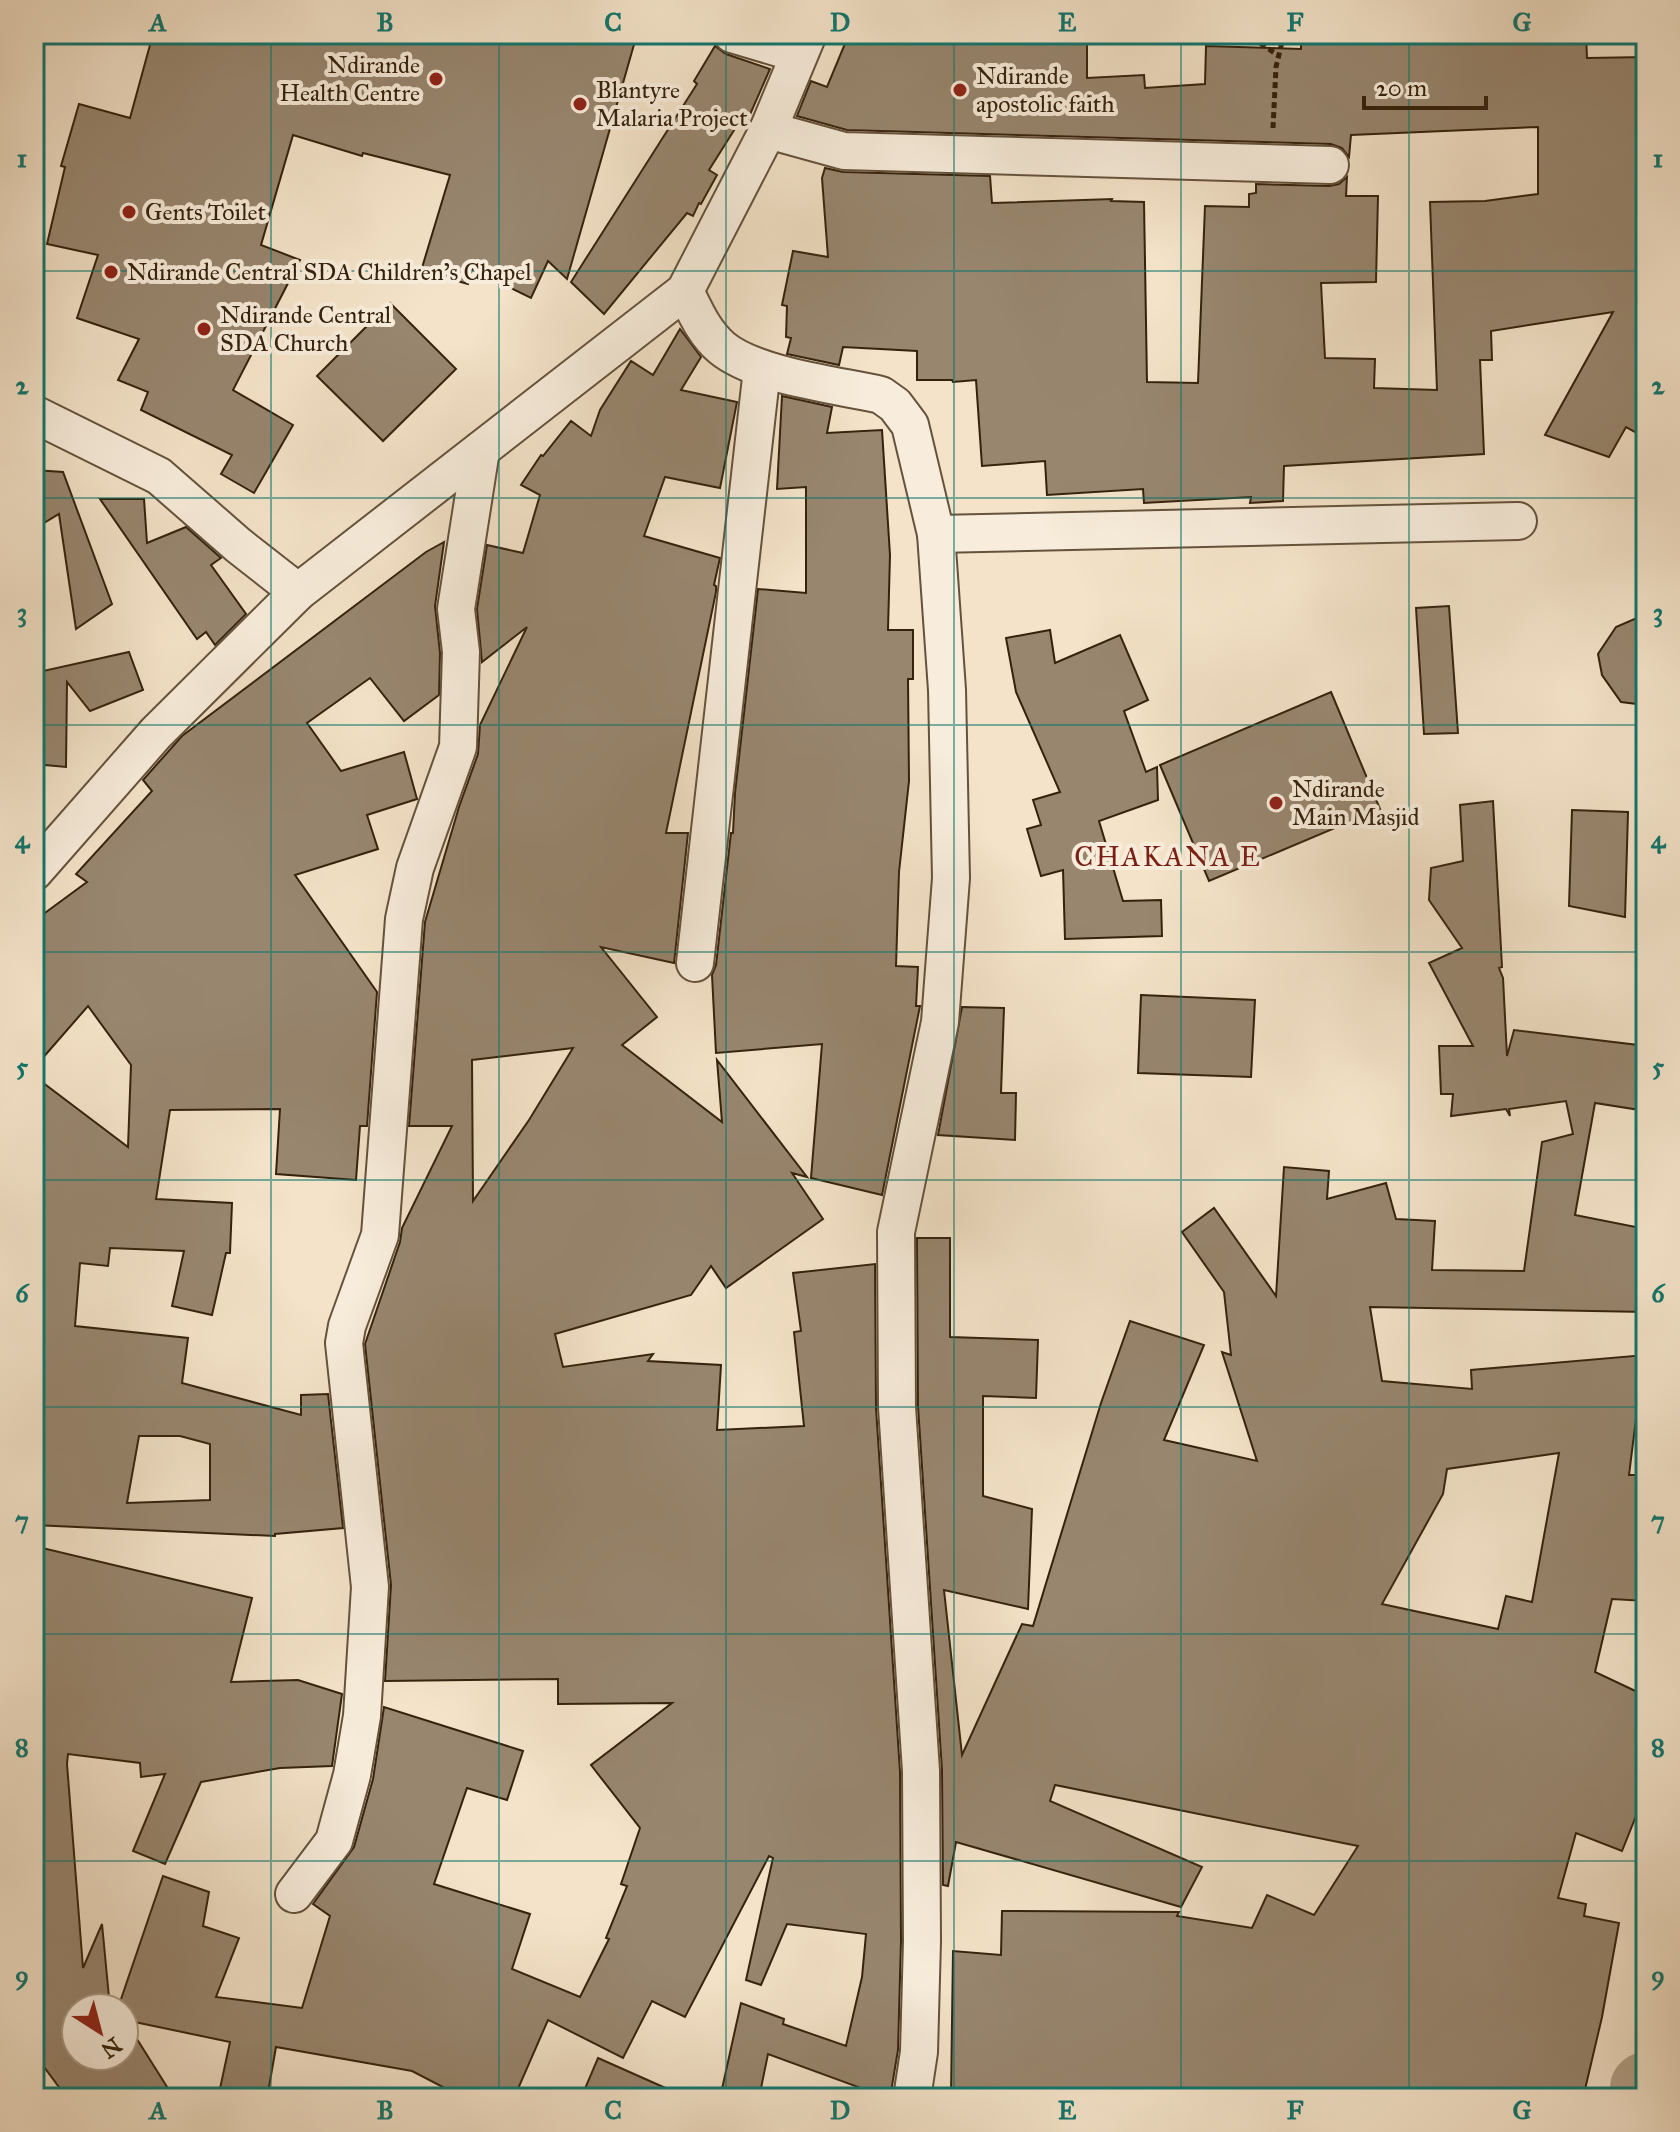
<svg xmlns="http://www.w3.org/2000/svg" width="1680" height="2132" viewBox="0 0 1680 2132" font-family="'IM FELL Great Primer',serif">
<style>
.lines{fill:none;stroke-linecap:round;stroke-linejoin:round}
.river{stroke:#b3a189;stroke-width:72}
.building{fill:#98866f;stroke:#35220d;stroke-width:2;fill-rule:evenodd}
.street-casing{stroke:#65523c;stroke-width:40}
.path{stroke:#35220d;stroke-width:5;stroke-dasharray:6 4;stroke-linecap:butt}
.street{stroke:#f8eddc;stroke-width:36}
.grid{fill:none;stroke:#0f766e;stroke-width:2;stroke-opacity:0.55}
.poi-dot{fill:#8f2418;stroke:#f8eddc;stroke-width:3}
.labels{text-anchor:middle;stroke-width:8;stroke-linejoin:round;paint-order:stroke}
.poi-label{font-size:24px;fill:#35220d;stroke:#f8eddc;text-anchor:start}
.quarter-label{font-size:28px;letter-spacing:2px;fill:#7a1f14;stroke:#f8eddc}
.neatline{fill:none;stroke:#0f766e;stroke-width:3}
.grid-label{font-size:26px;text-anchor:middle;font-weight:bold;fill:#0f766e}
</style>
<rect width="100%" height="100%" fill="#f4e3c9"/>
<filter id="stains"><feTurbulence type="fractalNoise" baseFrequency=".0025" numOctaves="4"/><feColorMatrix values="0 0 0 0 .2 0 0 0 0 .09 0 0 0 0 .02 0 0 0 .5 -.17"/></filter>
<radialGradient id="worn" r=".72"><stop offset=".6" stop-color="#630" stop-opacity="0"/><stop offset="1" stop-color="#630" stop-opacity=".3"/></radialGradient>
<g class="lines">
<path class="river" d="M1645,2098l1,-10"/>
</g>
<g class="building">
<path d="M153,34h484l-70,245 -19,-18 -17,37 -59,-29 -4,15 -47,-13 29,-96 -87,-22 -1,3 -69,-21 -32,110 39,15 -67,130 60,35 -39,68 -33,-19 11,-19 -91,-45 7,-18 -30,-12 21,-41 -62,-21 21,-63 -51,-11 18,-77 -4,-1 18,-62 51,14z"/>
<path d="M849,34h238v44l57,-3 1,13 60,-4 1,-38 95,3v-15l61,4v-4h224l1,24 59,-1v381l-20,-11 -17,30 -64,-22 68,-123 -122,19 1,29h-12l4,94 -200,12 -1,35 -33,2 1,-6 -107,6 -1,-14 -96,6 -2,-34 -63,5 -6,-86 -23,2 -1,-2h-35v-29l-74,-4 -4,18 -52,-11 4,-16 -5,-1 1,-31 -5,-1 11,-54 35,6 -6,-79 3,-10 18,4 147,4 2,27 120,-4 -1,2 33,1 3,180 51,1 7,-177 44,1v-13l7,-1v-9l73,2 10,-2 8,-7 -1,19h32l-2,86 -55,1 4,75 50,1 -1,29 63,2 -7,-188 55,-1 53,-7v-67l-187,8 -2,22 -7,-9 -11,-4 -484,-14 -50,-14 14,-35 16,6z"/>
<path d="M715,46l11,8 44,15 -22,50 -5,-3 -34,54 8,5 -16,29 -2,-1 -6,13 -6,-3 -83,101 -33,-32 126,-198 -3,-3z"/>
<path d="M390,303l66,66 -73,72 -66,-65z"/>
<path d="M680,329l21,28 -20,33 56,12 -17,86 -55,-11 -21,59 76,22 -6,27 2,1v6l-50,241h22l-14,130 -73,-16 56,70 -35,28 100,77 -5,-62 90,117 -15,-4 31,46 -97,69 -15,-22 -20,29 -136,39 8,33 90,-13 -5,7 73,4 -4,65 87,-4 -10,-94 7,-1 -8,-58 82,-9 1,144 24,364 1,169 -3,109 -8,48h-32l3,-10 -93,-34 -9,44h-39l21,-95 43,16 -1,5 63,22 16,-69 4,-43 -79,-10 -26,61 -15,-5 27,-122 -4,-2 -84,161 -33,-16 -29,57 -75,-38 -34,78h-50l-52,-27 -136,-24 -9,51h-49l12,-56 -105,-22 49,78h-107l-23,-31 -10,3v-524l218,52 -21,84 67,-2 44,14 -10,72 -52,2 -79,14 -36,82 -32,-13 32,-77 -24,3 -1,-14 -72,-9 -1,10 16,204 19,-44 8,84h-34v48h48v-48h-6l45,-132 46,16 -6,34 36,12 -23,59 86,11 28,-92 -17,-12 41,-57 19,-68 11,-72 139,44 -16,49 -40,-12 -33,96 96,30 -18,55 68,28 29,-58 -3,-1 21,-52 -6,-2 19,-56 -49,-63 81,-62 -114,1v-25l-173,2 6,-96 -26,-241 35,-102 2,-14 50,-102h-43l16,-204 34,-115 19,-53 2,-29 47,-98 -45,35 -5,-53 10,-64 36,8 17,-58 -19,-10 20,-30 2,1 28,-35 20,15 9,-26 31,-49 22,14zM573,1048l-44,72 -56,81 -1,-141z"/>
<path d="M782,396l50,11 -5,26 55,-3 8,125 -2,75h25v49h-5l1,102 -10,91 -3,94 22,1 -2,39h4l-38,189 -71,-17 11,-134 -106,9 -4,-78 4,-10 15,-132h2l2,-40 23,-204 48,4v-106l-29,2z"/>
<path d="M34,470l29,2 49,132 -36,25 -17,-115 -25,15z"/>
<path d="M100,499h44l3,44 39,-16 35,31 -10,7 35,49 -31,31 -9,-13 -9,7z"/>
<path d="M444,542l-9,64 5,47 -1,42 -35,26 -34,-43 -63,45 34,48 63,-19 13,47 -50,16 11,34 -83,26 82,117 -10,134h-7l-4,54 -80,-6 4,-65 -110,1 -14,89 76,4 -2,50h-4l-14,62 -40,-9 12,-55 -74,-3 -2,18 -28,-3 -5,63 113,12 -6,45 119,32v-20l27,-1 15,134 -68,6v2l-241,-11v-449l94,71 3,-82 -43,-59 -54,62v-147l53,-39 -11,-8 76,-83 -9,-11 39,-44 244,-184zM139,1436h41l30,8v56l-83,3z"/>
<path d="M1449,606l9,127 -34,1 -8,-126z"/>
<path d="M1646,614v91l-25,-3 -19,-27 -4,-21 18,-27z"/>
<path d="M1050,630l5,33 65,-28 28,65 -24,11 22,61 11,-5 1,33 -59,21 24,80 38,-1 1,36 -97,3 -2,-69 -22,6 -14,-47 14,-4 -8,-25 27,-8 -44,-100 -10,-54z"/>
<path d="M129,652l14,38 -53,21 -23,-29 -1,85 -32,-3v-91z"/>
<path d="M1331,692l49,117 -171,72 -49,-116z"/>
<path d="M1493,801l9,166 -3,1 4,10 4,78 7,-26 132,16v65l-51,-8 -20,112 71,14v83l-276,-5 12,74 90,8 -1,-19 174,-15 -9,40h3l-10,80h17v126l-34,-2 -17,73 51,24v95l-24,60 -46,-18 -18,65 28,6 -2,12 35,7 -17,94 -19,81h-578l-54,-3 2,-144 48,4 1,-44 177,1 -2,4 75,12 15,-33 47,20 44,-69 -303,-61 -5,16 152,66 -21,40 -225,-65 -8,44 -5,-1 -1,-115 -24,-364 -1,-168h33v99l88,3 -2,58 -53,-2v100l49,13 -4,100 -84,-19 18,165 60,-131 11,2 68,-223 29,-82 74,24 -40,95 93,21 -35,-109 9,3 -7,-63 -42,-60 32,-24 62,88 8,-129 45,4 -2,28 59,-16 10,36 39,2 -3,49 92,1 18,-129 31,-8 -7,-33 -57,8 1,7 -4,-7 -55,7 2,-22h-12l-2,-48h34l-44,-83 33,-15 -33,-48 2,-32 32,-7 -3,-56zM1559,1453l-27,149 -26,-6 -8,33 -116,-25 61,-110 4,-25z"/>
<path d="M1572,810l56,2 -3,105 -56,-11z"/>
<path d="M1141,995l114,5 -4,77 -113,-4z"/>
<path d="M962,1007l42,1 -3,85h15l-1,47 -77,-5z"/>
<path d="M598,2058l90,40h-107z"/>
</g>
<g class="lines">
<defs>
<g id="street">
<path d="M732,34l67,20"/>
<path d="M768,130l76,21 486,14"/>
<path d="M685,291c10,20 19,42 37,57 34,28 115,37 159,47l14,10 15,20 26,109 11,156 4,188 -11,144 -44,210 1,175 24,364 1,170 -3,111 -7,46"/>
<path d="M34,414l125,62 79,69 60,47"/>
<path d="M936,534l582,-13"/>
<path d="M34,872l122,-139 142,-141 387,-301 83,-161 40,-96"/>
<path d="M695,963l67,-594"/>
<path d="M294,1894l40,-53 18,-66 10,-59 8,-129 -26,-244 3,-17 33,-91 24,-316 11,-51 43,-121 3,-95 -5,-43 25,-159"/>
</g>
</defs>
<use href="#street" class="street-casing"/>
<g class="path">
<path d="M1223,34l9,5h22l25,17"/>
<path d="M1273,128l3,-61 8,-33"/>
</g>
<use href="#street" class="street"/>
</g>
<path class="grid" d="M271,34v2064M499,34v2064M726,34v2064M954,34v2064M1181,34v2064M1409,34v2064M34,271h1612M34,498h1612M34,725h1612M34,952h1612M34,1180h1612M34,1407h1612M34,1634h1612M34,1861h1612"/>
<g class="poi-dot">
<circle cx="436" cy="79" r="8"/>
<circle cx="960" cy="90" r="8"/>
<circle cx="580" cy="104" r="8"/>
<circle cx="129" cy="212" r="8"/>
<circle cx="111" cy="272" r="8"/>
<circle cx="204" cy="329" r="8"/>
<circle cx="1276" cy="803" r="8"/>
</g>
<g class="labels">
<g class="poi-label">
<text x="420" y="73" text-anchor="end">Ndirande<tspan x="420" dy="28">Health Centre</tspan></text>
<text x="976" y="84">Ndirande<tspan x="976" dy="28">apostolic faith</tspan></text>
<text x="596" y="98">Blantyre<tspan x="596" dy="28">Malaria Project</tspan></text>
<text x="145" y="220">Gents Toilet</text>
<text x="127" y="280">Ndirande Central SDA Children's Chapel</text>
<text x="220" y="323">Ndirande Central<tspan x="220" dy="28">SDA Church</tspan></text>
<text x="1292" y="797">Ndirande<tspan x="1292" dy="28">Main Masjid</tspan></text>
</g>
<g class="quarter-label">
<text x="1168" y="866">CHAKANA E</text>
</g>
</g>
<rect width="1680" height="2132" fill="none" stroke="#f4e3c9" stroke-width="88"/>
<g transform="translate(100 2032) rotate(144)"><circle r="38" fill="#f8eddc" stroke="#aa9c89" stroke-width="2"/>
<path d="M0-6L14 30L0 20L-14 30Z" fill="#8f2418"/>
<text y="-12" font-size="22" font-weight="bold" text-anchor="middle" fill="#35220d">N</text>
</g>
<path d="M1364 96v12h122v-12" fill="none" stroke="#35220d" stroke-width="4"/>
<text x="1376" y="96" font-size="24" fill="#35220d" stroke="#f8eddc" stroke-width="6" paint-order="stroke">20 m</text>
<rect x="44" y="44" width="1592" height="2044" class="neatline"/>
<g class="grid-label">
<text x="158" y="31">A</text>
<text x="385" y="31">B</text>
<text x="613" y="31">C</text>
<text x="840" y="31">D</text>
<text x="1067" y="31">E</text>
<text x="1295" y="31">F</text>
<text x="1522" y="31">G</text>
<text x="22" y="167">1</text>
<text x="1658" y="167">1</text>
<text x="22" y="394">2</text>
<text x="1658" y="394">2</text>
<text x="22" y="621">3</text>
<text x="1658" y="621">3</text>
<text x="22" y="848">4</text>
<text x="1658" y="848">4</text>
<text x="22" y="1075">5</text>
<text x="1658" y="1075">5</text>
<text x="22" y="1302">6</text>
<text x="1658" y="1302">6</text>
<text x="22" y="1529">7</text>
<text x="1658" y="1529">7</text>
<text x="22" y="1756">8</text>
<text x="1658" y="1756">8</text>
<text x="22" y="1984">9</text>
<text x="1658" y="1984">9</text>
<text x="158" y="2119">A</text>
<text x="385" y="2119">B</text>
<text x="613" y="2119">C</text>
<text x="840" y="2119">D</text>
<text x="1067" y="2119">E</text>
<text x="1295" y="2119">F</text>
<text x="1522" y="2119">G</text>
</g>
<rect width="100%" height="100%" filter="url(#stains)"/>
<rect width="100%" height="100%" fill="url(#worn)"/>
</svg>
